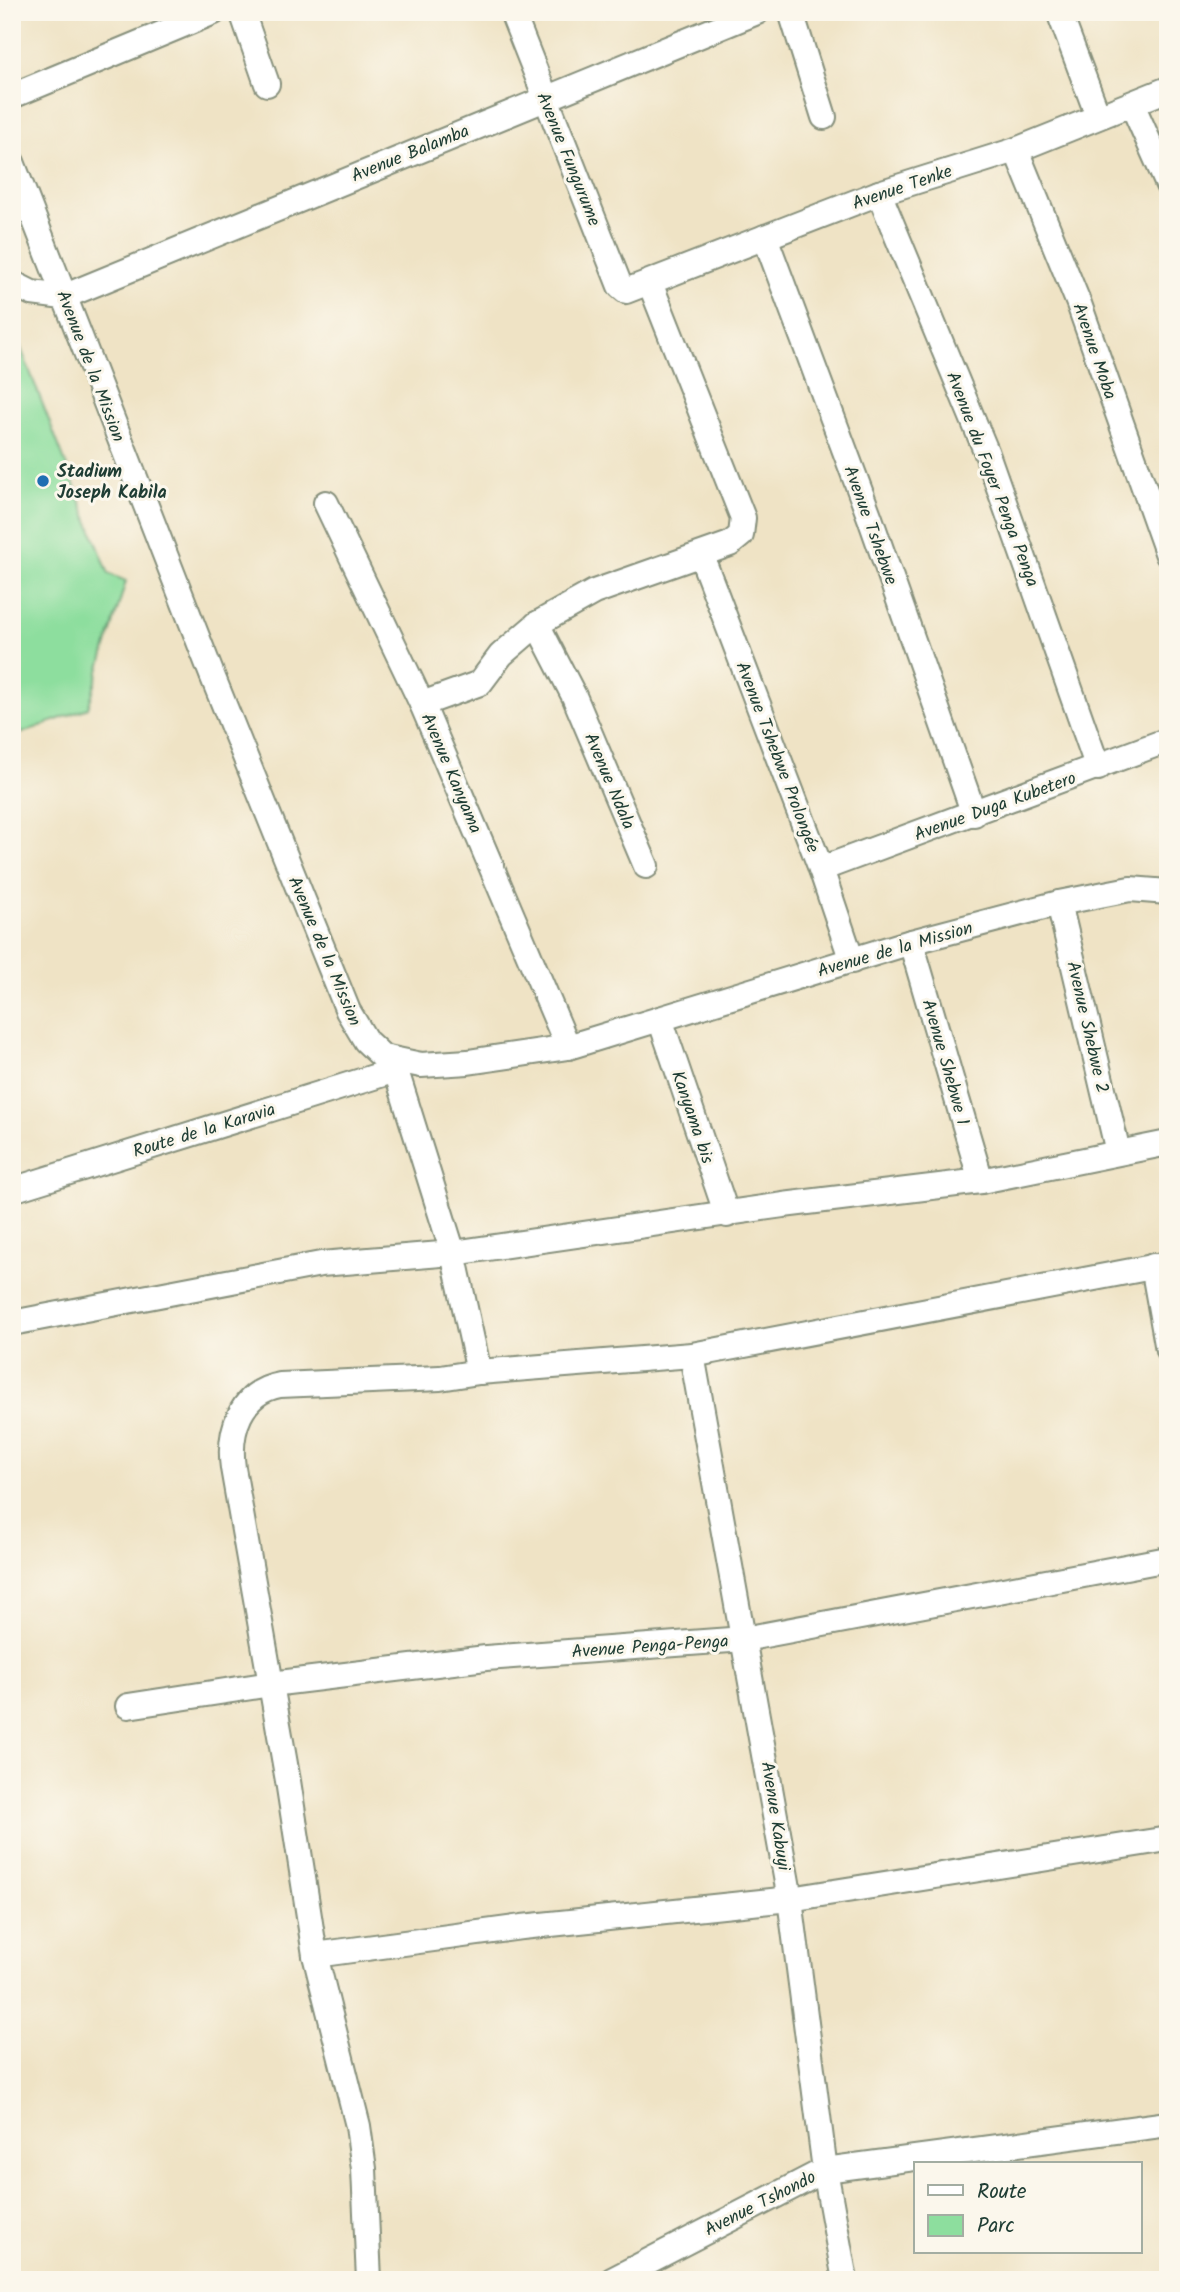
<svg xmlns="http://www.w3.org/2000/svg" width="1180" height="2292" viewBox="0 0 1180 2292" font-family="Kalam,sans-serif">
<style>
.park{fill:#8dde9e;stroke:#568e69;stroke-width:2}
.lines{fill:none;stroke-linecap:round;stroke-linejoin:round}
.minor-casing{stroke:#87907c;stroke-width:28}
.minor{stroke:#fff;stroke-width:24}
.poi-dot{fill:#1f6fb2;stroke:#fbf7ec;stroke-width:2.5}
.labels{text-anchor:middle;stroke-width:6;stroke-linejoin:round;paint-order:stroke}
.street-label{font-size:18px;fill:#1f3d34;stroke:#fbf7ec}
.poi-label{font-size:18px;font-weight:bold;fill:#1f3d34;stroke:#fbf7ec;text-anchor:start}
</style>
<rect width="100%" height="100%" fill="#fbf7ec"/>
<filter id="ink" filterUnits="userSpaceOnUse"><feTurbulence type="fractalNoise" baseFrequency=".0143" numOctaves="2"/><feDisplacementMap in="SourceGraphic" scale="14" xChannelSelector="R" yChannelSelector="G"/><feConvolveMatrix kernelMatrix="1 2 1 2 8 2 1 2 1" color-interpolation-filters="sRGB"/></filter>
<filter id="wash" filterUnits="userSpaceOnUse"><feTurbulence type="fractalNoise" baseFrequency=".00686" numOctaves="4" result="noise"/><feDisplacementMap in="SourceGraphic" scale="28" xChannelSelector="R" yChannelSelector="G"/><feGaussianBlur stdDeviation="1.57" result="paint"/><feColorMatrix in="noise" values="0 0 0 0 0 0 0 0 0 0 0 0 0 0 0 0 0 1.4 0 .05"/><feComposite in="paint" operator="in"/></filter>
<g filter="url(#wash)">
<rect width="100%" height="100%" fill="#efe3c5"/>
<path class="park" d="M12,333l4,3 93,238 17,7 -38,127 -76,29z"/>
</g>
<g filter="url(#ink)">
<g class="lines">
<defs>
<g id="minor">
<path d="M242,12l25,72"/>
<path d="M512,12l108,274 6,5 253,-98 137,-43 152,-61"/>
<path d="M791,12l33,105"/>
<path d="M1059,12l39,104"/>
<path d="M12,96l202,-84"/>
<path d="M1132,104l36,81"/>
<path d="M1016,150l63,154 89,251"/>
<path d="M12,162l200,513 136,336 18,30 17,16 38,8 47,-3 100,-15 343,-105 148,-39 71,-14 38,3"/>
<path d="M879,193l107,258 112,317"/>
<path d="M765,237l105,281 104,296"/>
<path d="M12,283l20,10 31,4 694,-285"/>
<path d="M326,503l96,201 146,343"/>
<path d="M701,555l120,314 31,92"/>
<path d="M537,624l37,72 72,170"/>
<path d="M422,704l58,-21 21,-28 36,-31 57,-32 136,-48 11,-9 2,-17 -93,-235"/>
<path d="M821,869l347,-129"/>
<path d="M1059,903l59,249"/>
<path d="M911,942l70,239"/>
<path d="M660,1019l67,196"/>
<path d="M393,1061l60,192 26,119"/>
<path d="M12,1190l384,-120"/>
<path d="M1153,1266l15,84"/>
<path d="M12,1323l309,-59 132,-11 330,-48 198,-24 187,-38"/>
<path d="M692,1355l98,544 35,271 20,110"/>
<path d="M128,1706l143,-22 215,-26 258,-19 424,-80"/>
<path d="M315,1955l207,-28 268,-28 378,-60"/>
<path d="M369,2280l-5,-111 -6,-43 -43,-171 -27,-174 -55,-313c-5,-36 7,-76 47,-83l160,-7 39,-6 213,-17 476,-91"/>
<path d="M612,2280l213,-110 343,-46"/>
</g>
</defs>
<use href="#minor" class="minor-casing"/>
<use href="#minor" class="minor"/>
</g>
</g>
<circle class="poi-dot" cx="43" cy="481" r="7"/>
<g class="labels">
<g class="street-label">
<text transform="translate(410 153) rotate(-22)" y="6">Avenue Balamba</text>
<text transform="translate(569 159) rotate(68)" y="6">Avenue Fungurume</text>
<text transform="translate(902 187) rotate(-19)" y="6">Avenue Tenke</text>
<text transform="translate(1095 351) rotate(71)" y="6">Avenue Moba</text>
<text transform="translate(91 366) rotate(69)" y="6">Avenue de la Mission</text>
<text transform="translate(993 479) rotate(69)" y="6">Avenue du Foyer Penga Penga</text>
<text transform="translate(871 525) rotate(70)" y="6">Avenue Tshebwe</text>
<text transform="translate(778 757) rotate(69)" y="6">Avenue Tshebwe Prolongée</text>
<text transform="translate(452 773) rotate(67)" y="6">Avenue Kanyama</text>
<text transform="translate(610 781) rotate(67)" y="6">Avenue Ndala</text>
<text transform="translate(995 806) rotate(-20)" y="6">Avenue Duga Kubetero</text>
<text transform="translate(895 949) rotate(-16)" y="6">Avenue de la Mission</text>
<text transform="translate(325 951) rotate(67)" y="6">Avenue de la Mission</text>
<text transform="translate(1088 1027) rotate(77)" y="6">Avenue Shebwe 2</text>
<text transform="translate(946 1062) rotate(74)" y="6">Avenue Shebwe 1</text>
<text transform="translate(693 1117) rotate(71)" y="6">Kanyama bis</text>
<text transform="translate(204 1130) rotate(-17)" y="6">Route de la Karavia</text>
<text transform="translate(650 1646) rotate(-4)" y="6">Avenue Penga-Penga</text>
<text transform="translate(776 1816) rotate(81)" y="6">Avenue Kabuyi</text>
<text transform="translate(760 2203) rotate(-27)" y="6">Avenue Tshondo</text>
</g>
<g class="poi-label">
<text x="57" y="477">Stadium<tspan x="57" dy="21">Joseph Kabila</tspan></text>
</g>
</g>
<rect width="1180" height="2292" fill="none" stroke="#fbf7ec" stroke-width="42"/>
<rect x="914" y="2162" width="228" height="91" fill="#fbf7ec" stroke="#a3ada2" stroke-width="2"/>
<rect x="928" y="2185" width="35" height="10" fill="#ffffff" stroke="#a3ada2" stroke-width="2"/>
<text x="977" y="2198" font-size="21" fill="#1f3d34">Route</text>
<rect x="928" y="2215" width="35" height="21" fill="#8dde9e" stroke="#a3ada2" stroke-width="2"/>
<text x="977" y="2232" font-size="21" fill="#1f3d34">Parc</text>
</svg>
